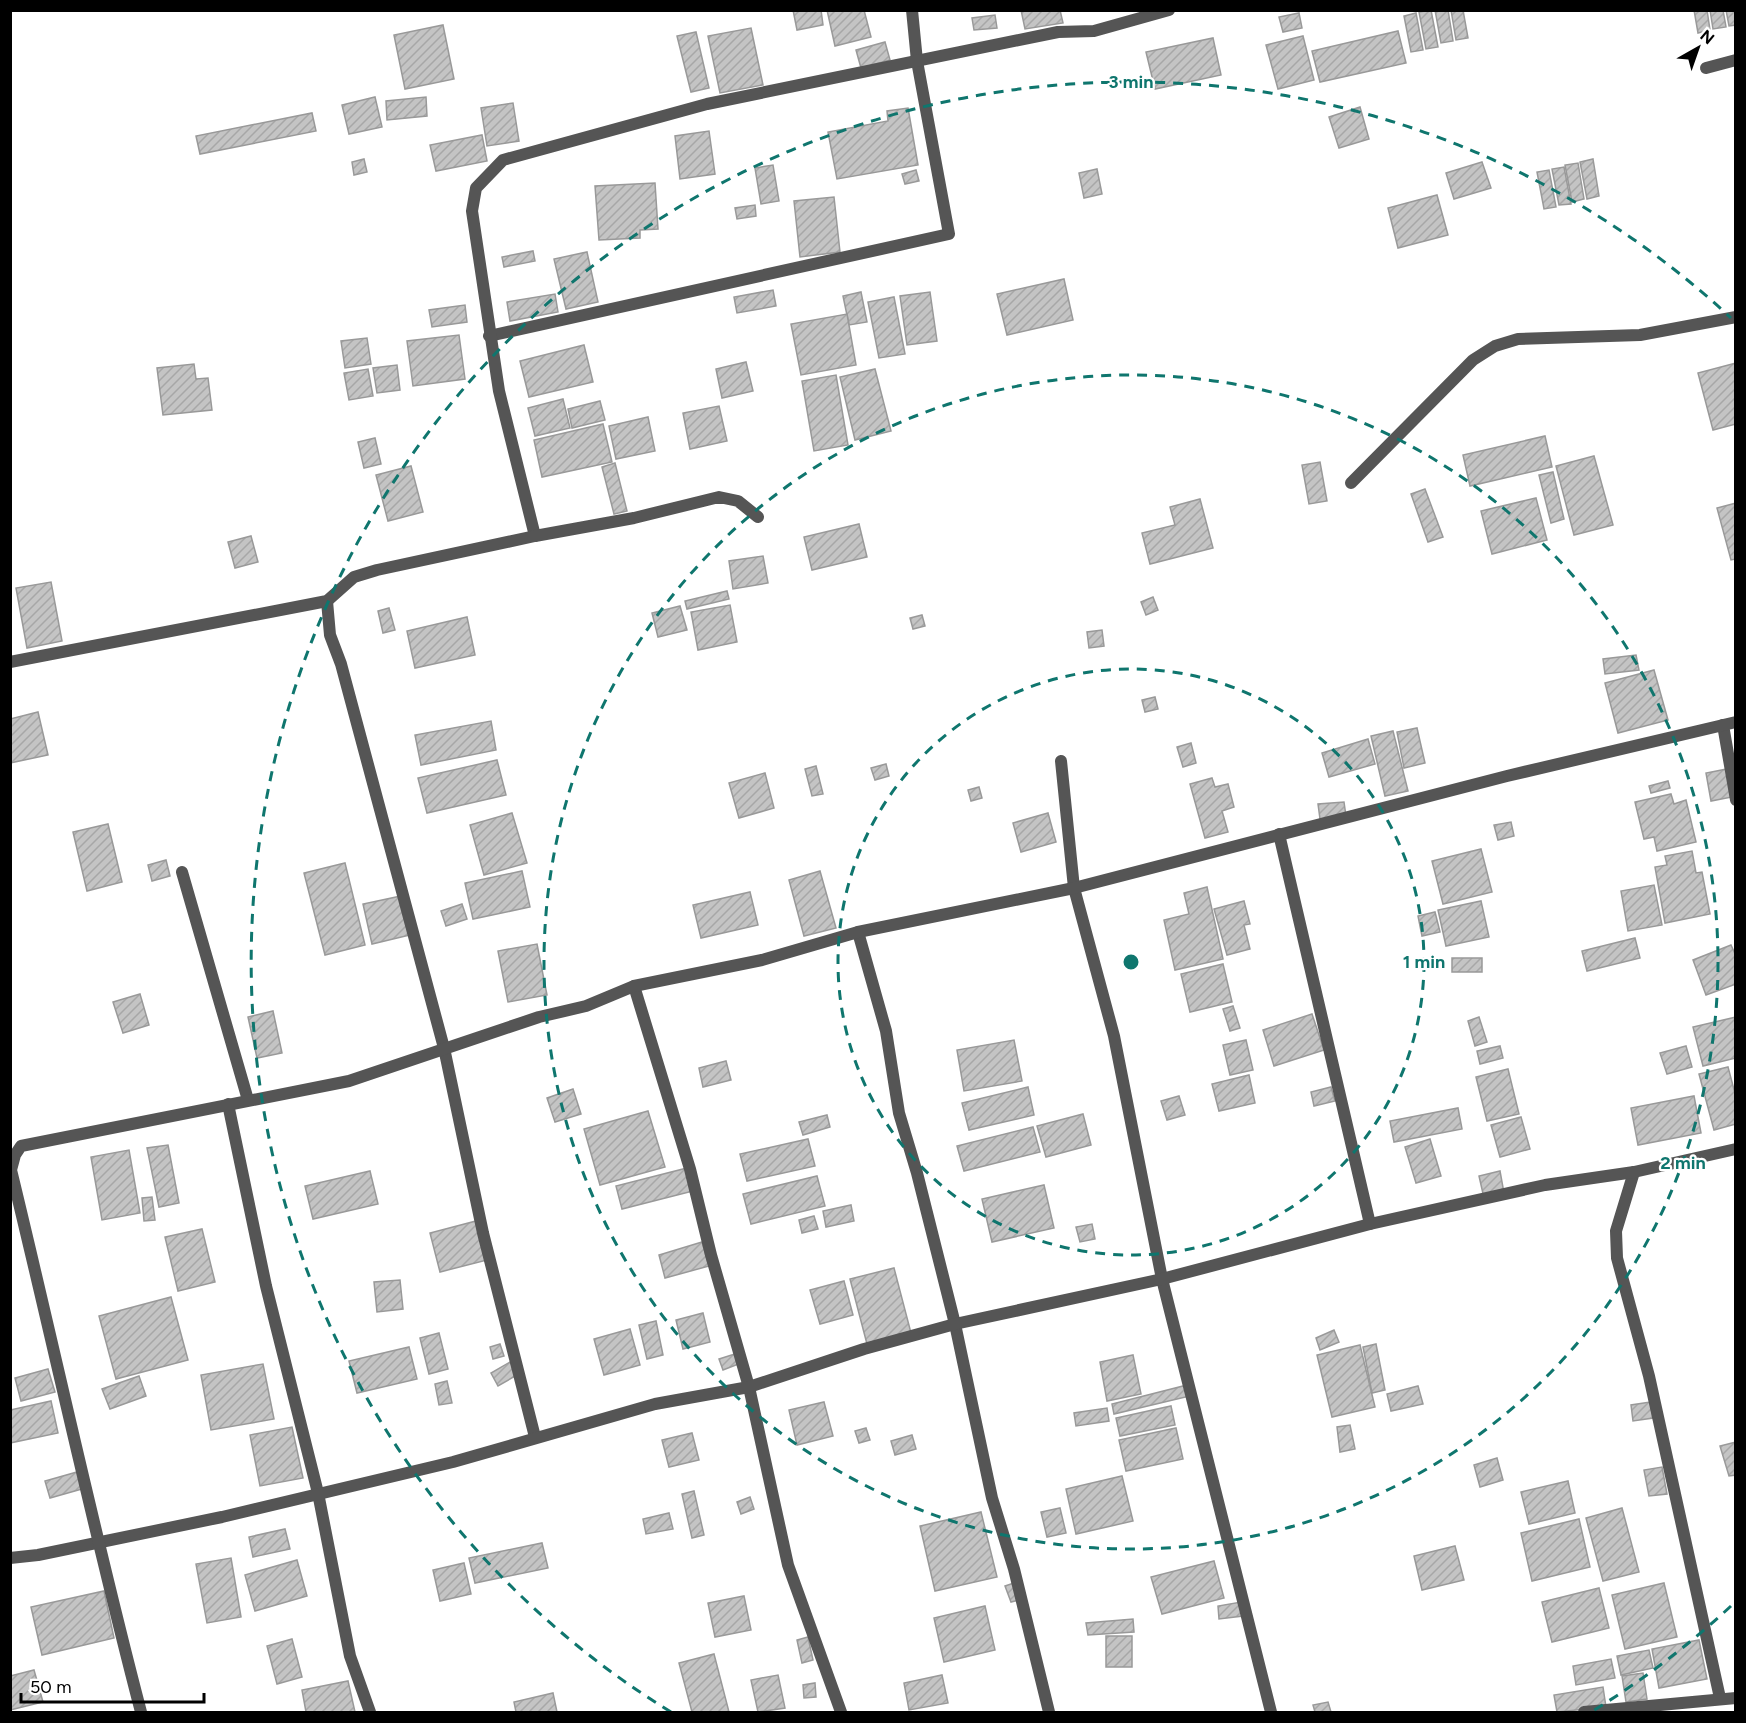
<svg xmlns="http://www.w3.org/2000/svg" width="1746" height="1723" viewBox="0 0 1746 1723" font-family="Figtree,sans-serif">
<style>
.building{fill:url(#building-hatch);stroke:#999;stroke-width:1.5}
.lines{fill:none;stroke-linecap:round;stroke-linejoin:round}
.minor{stroke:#555;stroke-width:12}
.ring{fill:none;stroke:#0f766e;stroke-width:3;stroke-dasharray:10 8}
.centre{fill:#0f766e;stroke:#fff;stroke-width:3}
.ring-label{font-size:18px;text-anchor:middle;font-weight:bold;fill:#0f766e;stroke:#fff;stroke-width:4.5;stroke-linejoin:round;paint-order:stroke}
</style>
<defs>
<pattern id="building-hatch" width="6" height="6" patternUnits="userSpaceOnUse" patternTransform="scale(1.5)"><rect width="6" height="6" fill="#c4c4c4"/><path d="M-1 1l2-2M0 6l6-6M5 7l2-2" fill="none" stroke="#a7a7a7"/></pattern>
</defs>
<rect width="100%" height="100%" fill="#fff"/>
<g class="building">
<path d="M793,10h28l2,15 -26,5z"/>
<path d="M827,10h37l7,27 -36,9z"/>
<path d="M1021,10h39l3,13 -38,6z"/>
<path d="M1431,10l7,37 -12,2 -7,-37z"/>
<path d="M1435,10h13l5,31 -12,2z"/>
<path d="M1451,10h12l5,28 -12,2z"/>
<path d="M1694,10h13l3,20 -12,3z"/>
<path d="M1710,10h13l3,17 -13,2z"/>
<path d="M1726,10h10v15l-7,1z"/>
<path d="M1299,13l3,15 -19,4 -4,-15z"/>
<path d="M1416,13l7,37 -12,2 -7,-36z"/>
<path d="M995,15l2,13 -23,2 -2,-12z"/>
<path d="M443,25l11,54 -49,10 -11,-54z"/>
<path d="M751,28l12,57 -43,8 -12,-57z"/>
<path d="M1398,31l8,32 -86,19 -8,-31z"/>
<path d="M696,32l13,56 -18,4 -14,-56z"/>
<path d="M1303,36l11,44 -36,9 -12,-44z"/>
<path d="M1213,38l8,37 -66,14 -9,-37z"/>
<path d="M885,42l5,18 -29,8 -5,-18z"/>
<path d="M375,97l7,30 -33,7 -7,-29z"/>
<path d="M426,97l1,19 -40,4 -1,-19z"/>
<path d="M513,103l6,38 -32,5 -6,-38z"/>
<path d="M1360,107l9,32 -30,9 -10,-31z"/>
<path d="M908,108l10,57 -81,14 -9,-47 60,-11 -1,-10z"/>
<path d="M312,113l4,18 -116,23 -4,-18z"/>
<path d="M709,131l6,43 -35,5 -5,-43z"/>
<path d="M482,135l5,26 -51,10 -6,-26z"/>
<path d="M364,159l3,13 -13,3 -2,-13z"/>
<path d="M1593,159l6,37 -12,3 -7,-37z"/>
<path d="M1482,162l9,26 -37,11 -8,-26z"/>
<path d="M1578,163l6,36 -12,3 -7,-37z"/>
<path d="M773,165l6,36 -18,3 -6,-36z"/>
<path d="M1564,167l7,37 -12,1 -7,-36z"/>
<path d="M1097,169l5,25 -18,4 -5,-25z"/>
<path d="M916,170l3,11 -14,3 -3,-10z"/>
<path d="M1549,170l7,37 -12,2 -7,-37z"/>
<path d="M655,183l3,46 -18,1v8l-41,2 -4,-54z"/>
<path d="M1437,195l11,40 -50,13 -10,-40z"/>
<path d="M834,197l6,55 -40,5 -6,-56z"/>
<path d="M755,205l1,11 -19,3 -2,-11z"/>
<path d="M533,251l2,10 -31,6 -2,-10z"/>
<path d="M587,252l11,50 -32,7 -12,-50z"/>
<path d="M1064,279l9,41 -66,15 -10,-41z"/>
<path d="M773,290l3,16 -39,7 -3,-16z"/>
<path d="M861,292l6,30 -18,3 -6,-29z"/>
<path d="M930,292l7,49 -30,4 -7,-49z"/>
<path d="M555,294l3,18 -48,9 -3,-19z"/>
<path d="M894,297l11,57 -26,4 -11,-56z"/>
<path d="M465,305l2,17 -35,5 -3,-17z"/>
<path d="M847,314l9,51 -55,10 -10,-51z"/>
<path d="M459,335l6,44 -52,7 -6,-45z"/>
<path d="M367,338l4,26 -26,4 -4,-27z"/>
<path d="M584,345l9,37 -64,15 -9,-36z"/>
<path d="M746,362l7,29 -31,7 -6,-29z"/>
<path d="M1736,363v61l-23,6 -15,-57z"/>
<path d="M194,364l2,15 12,-1 4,32 -49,5 -6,-47z"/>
<path d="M397,365l3,25 -23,3 -4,-25z"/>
<path d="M368,369l5,27 -24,4 -5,-27z"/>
<path d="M875,369l16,62 -36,9 -15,-63z"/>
<path d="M836,375l12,70 -34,6 -12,-70z"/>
<path d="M563,399l7,29 -35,8 -7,-28z"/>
<path d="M600,401l5,19 -33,8 -4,-19z"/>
<path d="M719,406l8,35 -37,8 -7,-36z"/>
<path d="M648,417l7,34 -39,8 -7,-33z"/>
<path d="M603,424l9,38 -70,15 -8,-37z"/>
<path d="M1545,436l7,31 -82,19 -7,-31z"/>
<path d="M375,438l6,26 -17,4 -6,-26z"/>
<path d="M1594,456l19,69 -39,10 -18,-69z"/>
<path d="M1320,462l7,39 -18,3 -7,-39z"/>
<path d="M615,463l12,48 -13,3 -12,-47z"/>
<path d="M411,466l12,46 -35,9 -12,-46z"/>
<path d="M1553,472l11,47 -13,4 -12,-48z"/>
<path d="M1425,489l18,48 -15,5 -17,-48z"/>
<path d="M1536,498l11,42 -55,14 -11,-43z"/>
<path d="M1200,499l13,49 -63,16 -8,-31 33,-8 -5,-18z"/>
<path d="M1736,503v56l-5,1 -14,-52z"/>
<path d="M859,524l8,33 -55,13 -8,-33z"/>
<path d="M251,536l7,26 -23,6 -7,-26z"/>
<path d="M763,556l5,27 -35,6 -4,-28z"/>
<path d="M51,582l11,59 -35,7 -11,-60z"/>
<path d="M727,591l2,8 -42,10 -2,-8z"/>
<path d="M1153,597l5,13 -12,5 -5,-13z"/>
<path d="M730,605l7,37 -39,8 -7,-38z"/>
<path d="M680,606l7,24 -29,7 -6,-24z"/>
<path d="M389,608l6,22 -12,3 -5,-22z"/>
<path d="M922,615l3,11 -12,3 -3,-11z"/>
<path d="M467,617l8,38 -60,13 -8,-37z"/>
<path d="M1102,630l2,16 -15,2 -2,-16z"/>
<path d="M1636,655l3,15 -34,4 -2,-15z"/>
<path d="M1654,670l14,50 -50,13 -13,-50z"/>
<path d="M1155,697l3,12 -13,3 -3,-12z"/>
<path d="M38,712l10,43 -38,8v-44z"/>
<path d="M491,721l5,29 -75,15 -6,-30z"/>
<path d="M1417,728l8,35 -21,5 -7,-36z"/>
<path d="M1393,731l15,60 -23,5 -14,-60z"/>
<path d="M1368,739l7,25 -46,13 -7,-24z"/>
<path d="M1191,743l5,20 -13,4 -6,-20z"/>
<path d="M497,760l9,35 -79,18 -9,-35z"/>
<path d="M886,764l3,12 -14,4 -4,-12z"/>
<path d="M816,766l7,28 -11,2 -7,-27z"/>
<path d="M1727,769l5,28 -21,4 -5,-28z"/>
<path d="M765,773l9,35 -35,10 -10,-35z"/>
<path d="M1212,778l3,9 13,-3 6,23 -12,4 6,21 -23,6 -15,-54z"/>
<path d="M1668,781l2,7 -19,5 -2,-7z"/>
<path d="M979,787l3,11 -11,3 -3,-11z"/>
<path d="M1671,794l3,10 12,-4 10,42 -39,9 -3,-14 -10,2 -9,-37z"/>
<path d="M1344,802l2,14 -26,3 -2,-15z"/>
<path d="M512,813l15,50 -43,12 -14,-50z"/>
<path d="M1048,813l8,29 -35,10 -8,-29z"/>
<path d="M1511,822l3,14 -16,4 -4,-15z"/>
<path d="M108,824l14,58 -35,9 -14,-59z"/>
<path d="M1481,849l11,43 -49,12 -11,-43z"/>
<path d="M1692,851l4,22 6,-1 8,42 -45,9 -10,-56 12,-2 -2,-9z"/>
<path d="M166,860l4,16 -18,5 -4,-16z"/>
<path d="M345,863l20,82 -40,10 -21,-82z"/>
<path d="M522,871l8,36 -57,12 -8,-36z"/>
<path d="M820,871l16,57 -32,8 -15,-56z"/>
<path d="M1654,885l8,40 -34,6 -7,-40z"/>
<path d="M1207,887l16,72 -48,11 -11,-50 25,-6 -5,-21z"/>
<path d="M750,892l8,33 -57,13 -8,-33z"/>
<path d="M401,896l9,39 -38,9 -9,-40z"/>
<path d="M1244,901l6,23 -6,1 6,24 -23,6 -13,-46z"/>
<path d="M1481,901l8,36 -43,9 -8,-36z"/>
<path d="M462,904l5,15 -21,7 -5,-15z"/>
<path d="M1435,912l5,20 -18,4 -4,-20z"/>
<path d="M1635,938l5,20 -53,13 -5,-20z"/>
<path d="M537,944l10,51 -39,7 -10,-51z"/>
<path d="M1731,945l5,11v28l-30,11 -13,-35z"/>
<rect x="1452" y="958" width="30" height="14"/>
<path d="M1223,964l9,38 -42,10 -9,-38z"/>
<path d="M140,994l9,31 -26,8 -10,-31z"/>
<path d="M1233,1006l7,22 -10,3 -7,-22z"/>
<path d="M273,1011l9,42 -25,5 -9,-41z"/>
<path d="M1312,1014l12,36 -50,16 -11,-36z"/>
<path d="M1479,1017l8,25 -12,4 -7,-25z"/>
<path d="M1736,1017v41l-33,8 -10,-39z"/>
<path d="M1014,1040l8,41 -58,10 -7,-41z"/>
<path d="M1246,1040l7,30 -23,5 -7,-30z"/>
<path d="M1500,1046l3,12 -23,6 -3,-13z"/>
<path d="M1686,1046l6,21 -25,7 -7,-21z"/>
<path d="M726,1061l5,19 -28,7 -4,-19z"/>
<path d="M1728,1067l8,30v27l-22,6 -15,-56z"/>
<path d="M1508,1069l11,45 -32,7 -11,-44z"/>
<path d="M1249,1075l6,28 -36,8 -7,-27z"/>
<path d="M1028,1087l6,28 -65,15 -7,-27z"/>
<path d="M1331,1087l4,14 -21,5 -3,-14z"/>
<path d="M573,1089l8,25 -26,8 -8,-24z"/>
<path d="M1179,1096l6,19 -18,5 -6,-19z"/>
<path d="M1694,1096l7,37 -63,12 -7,-37z"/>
<path d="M1458,1108l4,21 -68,13 -4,-21z"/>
<path d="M648,1111l17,56 -65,18 -16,-56z"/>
<path d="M1083,1114l8,31 -45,12 -9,-31z"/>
<path d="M827,1115l3,12 -27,8 -4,-13z"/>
<path d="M1521,1117l9,32 -30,8 -9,-32z"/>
<path d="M1033,1127l7,25 -76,19 -7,-25z"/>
<path d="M808,1139l7,27 -68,15 -7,-27z"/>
<path d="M1430,1139l11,37 -25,7 -11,-36z"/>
<path d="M168,1145l11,58 -20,4 -12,-59z"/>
<path d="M129,1150l11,63 -38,7 -11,-63z"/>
<path d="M687,1168l6,23 -71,18 -6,-23z"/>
<path d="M370,1171l8,33 -65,15 -8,-33z"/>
<path d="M1500,1171l4,22 -20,5 -5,-22z"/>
<path d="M817,1176l8,30 -74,18 -8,-30z"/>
<path d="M1044,1185l10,43 -62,14 -10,-43z"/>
<path d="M152,1197l3,23 -11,1 -2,-23z"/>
<path d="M851,1205l3,16 -28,6 -3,-16z"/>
<path d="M814,1216l4,13 -16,4 -3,-13z"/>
<path d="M476,1221l11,39 -47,12 -10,-39z"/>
<path d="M1092,1224l3,15 -15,3 -4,-15z"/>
<path d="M202,1229l13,53 -37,9 -13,-54z"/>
<path d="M702,1242l7,24 -44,12 -6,-23z"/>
<path d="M894,1268l17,65 -44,11 -17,-65z"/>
<path d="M400,1280l3,29 -26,3 -3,-30z"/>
<path d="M844,1281l9,34 -33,9 -10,-34z"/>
<path d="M171,1297l17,63 -72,19 -17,-63z"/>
<path d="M703,1313l7,29 -27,7 -7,-29z"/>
<path d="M656,1321l7,34 -16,4 -8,-34z"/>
<path d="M630,1329l10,36 -36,10 -10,-36z"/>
<path d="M1334,1330l5,12 -19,8 -4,-12z"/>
<path d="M439,1333l9,36 -19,5 -9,-36z"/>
<path d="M500,1344l4,12 -11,3 -3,-12z"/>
<path d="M1376,1344l9,46 -13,3 -9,-46z"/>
<path d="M1360,1345l15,62 -43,10 -15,-62z"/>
<path d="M409,1347l8,32 -60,14 -8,-32z"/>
<path d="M738,1353l3,10 -18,7 -4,-11z"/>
<path d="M1133,1355l8,39 -34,7 -7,-39z"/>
<path d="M510,1362l7,13 -19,11 -7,-13z"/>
<path d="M263,1364l11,55 -63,11 -10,-55z"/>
<path d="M48,1369l7,23 -34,9 -6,-23z"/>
<path d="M139,1376l7,20 -36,13 -8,-20z"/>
<path d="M447,1381l5,22 -13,2 -4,-21z"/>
<path d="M1191,1384l3,11 -80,19 -2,-10z"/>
<path d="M1418,1386l5,18 -32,7 -4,-17z"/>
<path d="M51,1401l7,32 -48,10v-33z"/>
<path d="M824,1402l9,34 -36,9 -8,-35z"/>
<path d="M1650,1402l3,16 -20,3 -2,-16z"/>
<path d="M1171,1406l4,19 -55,11 -4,-18z"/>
<path d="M1107,1408l2,13 -33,5 -2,-13z"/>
<path d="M1350,1425l5,24 -15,3 -3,-25z"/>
<path d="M292,1427l11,51 -43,8 -10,-51z"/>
<path d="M866,1428l4,12 -11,3 -4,-12z"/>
<path d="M1176,1428l7,31 -57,12 -7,-31z"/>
<path d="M692,1433l7,27 -30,7 -7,-27z"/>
<path d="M912,1435l4,14 -21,6 -4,-14z"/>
<path d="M1736,1442v33l-7,1 -9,-30z"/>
<path d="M1497,1458l6,22 -23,7 -6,-22z"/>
<path d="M1662,1467l5,27 -18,2 -5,-26z"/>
<path d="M77,1472l5,17 -32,9 -5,-17z"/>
<path d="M1122,1476l11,45 -57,13 -10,-45z"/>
<path d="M1568,1481l7,32 -46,11 -8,-32z"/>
<path d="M694,1491l10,44 -12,3 -10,-44z"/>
<path d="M750,1497l4,12 -13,5 -4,-12z"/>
<path d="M1060,1508l6,25 -19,4 -6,-25z"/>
<path d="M1622,1508l17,64 -36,9 -17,-63z"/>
<path d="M981,1512l16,65 -62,14 -15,-65z"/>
<path d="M669,1513l4,16 -27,5 -3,-15z"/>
<path d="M1579,1519l11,48 -58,14 -11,-48z"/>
<path d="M285,1529l5,20 -37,8 -4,-20z"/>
<path d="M542,1543l6,25 -73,15 -6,-25z"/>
<path d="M1455,1546l9,34 -42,10 -8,-34z"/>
<path d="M231,1558l10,59 -34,6 -11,-59z"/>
<path d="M297,1560l10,36 -52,15 -10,-36z"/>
<path d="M1214,1561l10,37 -62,16 -11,-37z"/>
<path d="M464,1563l7,31 -31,7 -7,-31z"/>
<path d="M1014,1583l5,17 -8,2 -6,-16z"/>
<path d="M1664,1583l13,54 -52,12 -13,-54z"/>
<path d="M1599,1588l10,40 -57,14 -10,-40z"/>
<path d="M104,1591l10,47 -72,17 -11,-48z"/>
<path d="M744,1596l7,34 -36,7 -7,-34z"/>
<path d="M1241,1602l2,14 -24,3 -1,-13z"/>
<path d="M985,1606l10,44 -51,12 -10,-44z"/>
<path d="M1133,1619l1,13 -46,3 -2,-12z"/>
<rect x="1106" y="1636" width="26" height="31"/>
<path d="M808,1637l5,23 -11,3 -5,-23z"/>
<path d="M292,1639l10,38 -25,7 -10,-38z"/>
<path d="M1699,1640l8,39 -48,9 -7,-39z"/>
<path d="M1649,1650l4,18 -32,7 -4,-19z"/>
<path d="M714,1654l15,58h-37l-13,-49z"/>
<path d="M1611,1659l4,19 -39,7 -3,-19z"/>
<path d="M34,1670l9,32 -33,8v-34z"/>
<path d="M1643,1673l4,26 -21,3 -4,-26z"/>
<path d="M778,1675l7,33 -27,4 -7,-32z"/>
<path d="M942,1675l6,28 -39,7 -5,-27z"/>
<path d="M348,1681l7,31h-49l-4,-22z"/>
<path d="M815,1683l1,14 -12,1 -1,-13z"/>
<path d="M1603,1687l3,20 -49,5 -3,-17z"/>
<path d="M553,1693l4,19h-41l-2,-10z"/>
<path d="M1328,1702l3,10h-16l-2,-7z"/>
</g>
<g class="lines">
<g class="minor">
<path d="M1706,68l30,-8"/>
<path d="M489,336l460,-102 -32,-173 -5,-51"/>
<path d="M1351,483l122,-123 22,-14 23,-7 122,-4 96,-18"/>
<path d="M535,536l-36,-145 -27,-180 4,-23 27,-28 204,-56 351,-72 36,-1 75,-21"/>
<path d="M327,601l3,34 11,29 103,384 39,185 52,204"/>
<path d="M10,662l317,-61 27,-24 23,-7 158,-34 99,-18 85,-21 19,4 20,16"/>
<path d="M1723,725l13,75"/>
<path d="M1061,761l13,127 40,148 48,243 109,433"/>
<path d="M1279,834l91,390"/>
<path d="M182,872l66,228"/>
<path d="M858,932l28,99 13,82 18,60 38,151 37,174 22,71 35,143"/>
<path d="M634,986l56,183 21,86 38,132 39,178 53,147"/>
<path d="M228,1104l38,182 52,207 32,163 20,56"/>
<path d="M1634,1172l-18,59 1,27 32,118 71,322"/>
<path d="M10,1558l28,-3 184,-38 231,-55 202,-58 94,-17 115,-38 91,-25 207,-45 208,-55 175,-39 89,-13 102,-23"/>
<path d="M141,1712c-47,-179 -86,-361 -130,-542l4,-15 6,-9 328,-65 190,-64 47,-11 48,-20 128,-26 96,-28 216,-44 433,-112 229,-54"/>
<path d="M1584,1712l152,-14"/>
</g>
</g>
<g class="ring">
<circle cx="1131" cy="962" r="293"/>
<circle cx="1131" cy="962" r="587"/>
<path d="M1731 1606A880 880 0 0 1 1591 1712M671 1712A880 880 0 1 1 1731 318"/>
</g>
<circle cx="1131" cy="962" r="9" class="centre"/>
<g class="ring-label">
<text x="1131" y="88">3 min</text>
<text x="1424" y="968">1 min</text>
<text x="1683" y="1169">2 min</text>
</g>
<rect width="1746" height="1723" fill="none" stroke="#000000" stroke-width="24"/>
<g transform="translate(1698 48) rotate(40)" stroke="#ffffff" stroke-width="4.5" paint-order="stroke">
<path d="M0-4.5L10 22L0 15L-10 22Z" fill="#000000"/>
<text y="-9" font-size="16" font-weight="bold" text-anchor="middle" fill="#000000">N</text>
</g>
<path d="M21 1693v9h183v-9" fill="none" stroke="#000000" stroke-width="3"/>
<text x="30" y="1693" font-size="18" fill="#000000" stroke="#ffffff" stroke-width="4.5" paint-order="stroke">50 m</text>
</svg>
